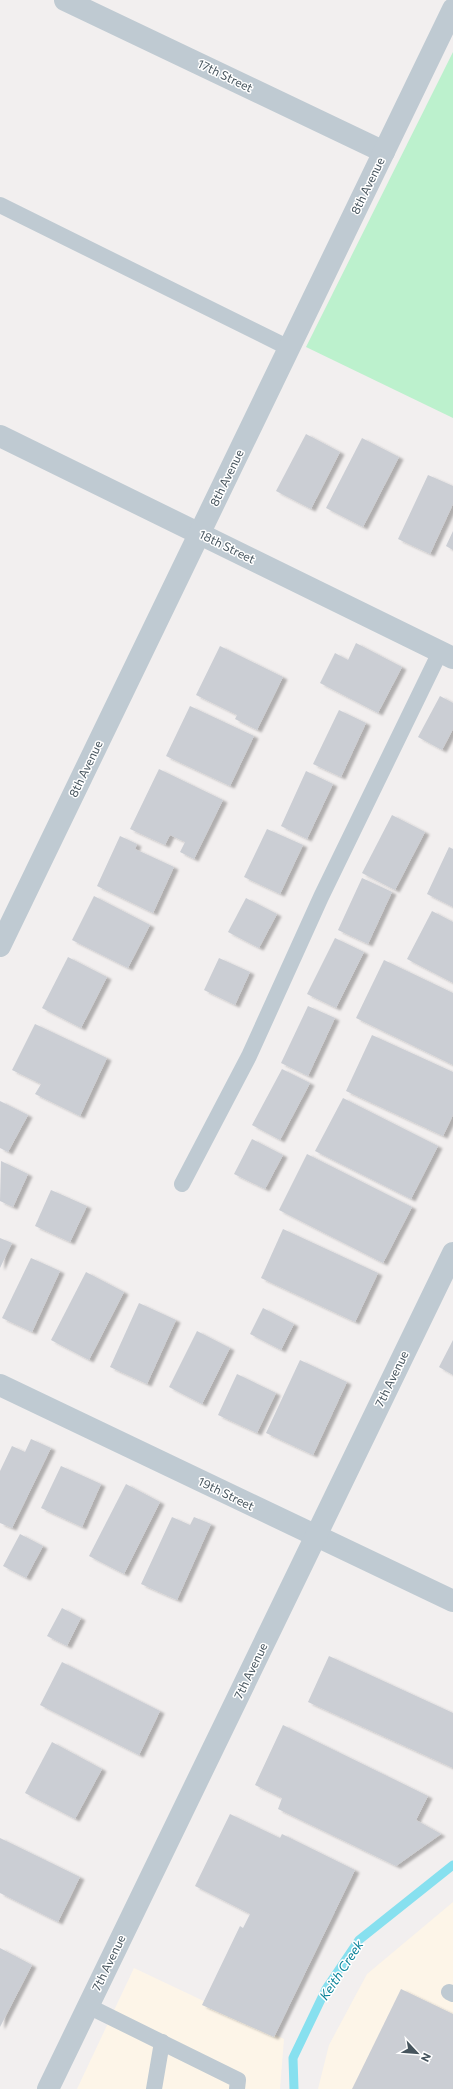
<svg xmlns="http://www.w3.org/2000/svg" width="453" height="2089" viewBox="0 0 453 2089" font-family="Commissioner,sans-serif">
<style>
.commercial{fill:#fdf5e8}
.green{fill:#bcf1cd}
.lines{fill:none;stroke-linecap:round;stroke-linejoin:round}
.stream{stroke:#87e0ef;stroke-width:9}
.building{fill:#cbced4;filter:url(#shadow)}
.lane{stroke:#bfcad2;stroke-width:16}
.street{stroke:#bfcad2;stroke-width:22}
.labels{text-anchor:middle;stroke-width:3;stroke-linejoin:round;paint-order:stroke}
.street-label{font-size:12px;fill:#46545d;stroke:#fff}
.water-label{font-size:13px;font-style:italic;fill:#088298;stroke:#fff}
</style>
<defs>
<filter id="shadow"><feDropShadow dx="4.5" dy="2.5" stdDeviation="1" flood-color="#0004"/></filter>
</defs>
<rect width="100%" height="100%" fill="#f2efef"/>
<g class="commercial">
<path d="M453,1902v187h-135l11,-44 38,-71z"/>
<path d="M134,1968l150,71 -4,50h-203z"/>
</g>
<path class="green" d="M453,52v366l-147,-71z"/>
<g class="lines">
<path class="stream" d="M294,2089l-1,-31 33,-69 33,-49 94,-75"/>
</g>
<g class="building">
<path d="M306,434l34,18 -29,57 -35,-18z"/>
<path d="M362,438l37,19 -36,70 -37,-19z"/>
<path d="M428,475l25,11v18l-23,50 -32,-15z"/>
<path d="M453,531v19l-7,-4z"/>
<path d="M356,643l46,24 -24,46 -58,-30 15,-30 13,7z"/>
<path d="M220,646l63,31 -26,53 -22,-11 2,-4 -41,-20z"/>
<path d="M440,696l13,7v26l-11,21 -24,-13z"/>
<path d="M190,706l64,30 -24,50 -64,-30z"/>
<path d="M339,710l27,13 -25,54 -28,-13z"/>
<path d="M159,769l64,31 -29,59 -14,-7 5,-10 -15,-7 -5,10 -35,-16z"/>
<path d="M306,771l27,13 -26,55 -26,-13z"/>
<path d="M392,815l33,17 -30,58 -33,-17z"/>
<path d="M267,829l36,16 -23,49 -36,-17z"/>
<path d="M120,836l17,8 -2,5 39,18 -21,46 -56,-27z"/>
<path d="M449,847l4,2v58l-26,-13z"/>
<path d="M362,878l30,14 -24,52 -30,-14z"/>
<path d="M94,896l56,29 -22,43 -56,-28z"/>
<path d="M246,898l31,16 -18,34 -31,-16z"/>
<path d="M432,911l21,11v61l-46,-24z"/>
<path d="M335,938l29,14 -28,56 -29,-14z"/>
<path d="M68,957l39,20 -26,51 -39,-20z"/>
<path d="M219,958l31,14 -15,33 -31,-15z"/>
<path d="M384,960l69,33v72l-97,-47z"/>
<path d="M308,1006l27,12 -27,58 -27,-13z"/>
<path d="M35,1024l72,34 -27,58 -45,-22 6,-10 -29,-14z"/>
<path d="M372,1035l81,37v43l-10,21 -97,-45z"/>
<path d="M282,1069l28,14 -30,57 -28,-15z"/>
<path d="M343,1098l95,48 -27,53 -96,-48z"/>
<path d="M0,1101l28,14 -20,37 -8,-4z"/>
<path d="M252,1139l31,16 -18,34 -31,-15z"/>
<path d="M307,1154l105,53 -29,56 -104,-53z"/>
<path d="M1,1161l27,13 -15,33 -13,-6z"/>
<path d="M51,1190l36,16 -17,36 -35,-16z"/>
<path d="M283,1229l95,44 -23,49 -94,-44z"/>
<path d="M0,1238l12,5 -12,25z"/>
<path d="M31,1258l29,13 -28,61 -30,-14z"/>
<path d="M86,1272l38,20 -35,68 -38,-20z"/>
<path d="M139,1303l37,17 -29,64 -37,-17z"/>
<path d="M263,1308l31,16 -13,26 -31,-16z"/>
<path d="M197,1331l33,17 -28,56 -33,-17z"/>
<path d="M453,1340v35l-14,-8z"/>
<path d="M300,1360l47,22 -34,73 -47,-22z"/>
<path d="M237,1374l39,19 -19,40 -39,-18z"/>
<path d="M31,1439l20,9 -39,80 -12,-5v-52l12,-25 13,6z"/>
<path d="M61,1466l40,18 -19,43 -41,-19z"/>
<path d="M126,1484l34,18 -36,72 -35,-18z"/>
<path d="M172,1517l18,8 4,-8 17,7 -34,76 -36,-16z"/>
<path d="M20,1534l23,12 -17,32 -23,-12z"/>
<path d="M62,1608l19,10 -14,28 -20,-10z"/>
<path d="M329,1656l124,57v55l-145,-66z"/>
<path d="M62,1662l98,49 -21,44 -99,-50z"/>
<path d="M283,1725l145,71 -12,24 25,14 -45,32 -118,-57 4,-11 -27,-13z"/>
<path d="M52,1742l50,27 -27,50 -50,-26z"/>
<path d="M230,1814l50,24 2,-4 73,36 -81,167 -72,-32 38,-79 3,2 7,-14 -55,-28z"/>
<path d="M0,1838l80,39 -22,45 -58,-29z"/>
<path d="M0,1948l32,17 -32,62z"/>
<path d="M401,1989l52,25v75h-101z"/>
</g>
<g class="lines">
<g class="lane">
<path d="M0,205l289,143"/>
<path d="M182,1184l67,-128 72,-159 119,-245"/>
<path d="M449,1992l4,2"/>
<path d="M88,2006l150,74 -1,9"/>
<path d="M154,2089l8,-47"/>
</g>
<g class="street">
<path d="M65,0l319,152"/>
<path d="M0,436l453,222"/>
<path d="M0,946l453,-937"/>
<path d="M0,1385l453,216"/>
<path d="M48,2089l405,-836"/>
</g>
</g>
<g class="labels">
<g class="street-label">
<text transform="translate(225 76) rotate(26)" y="4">17th Street</text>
<text transform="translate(368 186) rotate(-64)" y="4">8th Avenue</text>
<text transform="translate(227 478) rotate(-64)" y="4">8th Avenue</text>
<text transform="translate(227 547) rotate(26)" y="4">18th Street</text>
<text transform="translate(86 769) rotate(-64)" y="4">8th Avenue</text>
<text transform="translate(392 1379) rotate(-64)" y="4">7th Avenue</text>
<text transform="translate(226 1494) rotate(26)" y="4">19th Street</text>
<text transform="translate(251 1671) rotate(-64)" y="4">7th Avenue</text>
<text transform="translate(109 1963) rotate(-64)" y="4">7th Avenue</text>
</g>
<g class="water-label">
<text transform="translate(341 1970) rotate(-57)" y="5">Keith Creek</text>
</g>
</g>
<g transform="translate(417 2053) rotate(116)" stroke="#ffffff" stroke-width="3" paint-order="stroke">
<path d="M0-3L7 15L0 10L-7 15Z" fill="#46545d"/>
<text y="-6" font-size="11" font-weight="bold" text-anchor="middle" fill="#46545d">N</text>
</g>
</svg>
